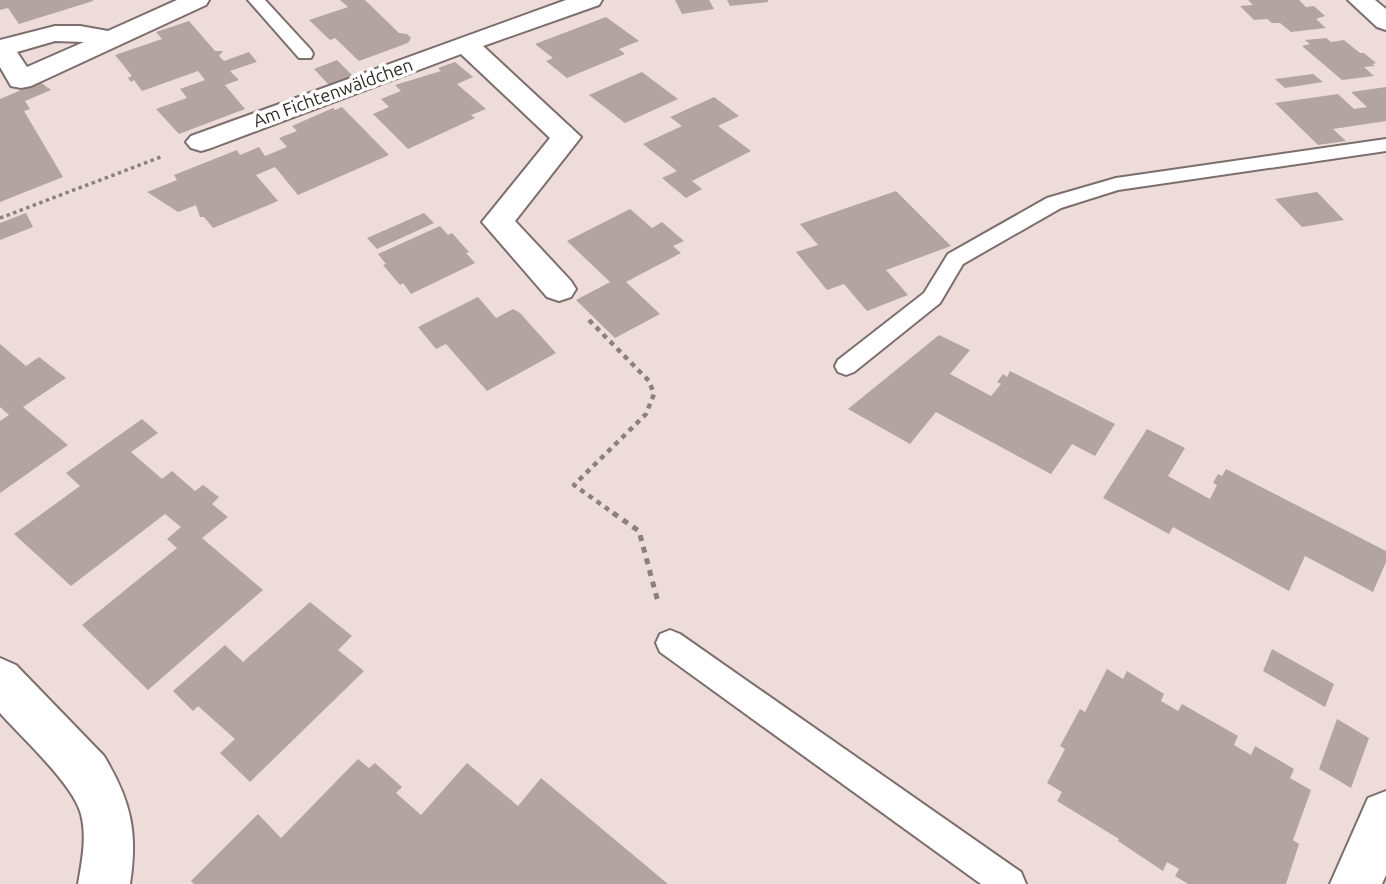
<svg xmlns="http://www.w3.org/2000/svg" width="1386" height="884" viewBox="0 0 1386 884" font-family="Ubuntu,sans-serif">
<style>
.building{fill:#b3a4a2}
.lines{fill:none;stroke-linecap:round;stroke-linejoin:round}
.service-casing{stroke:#7c6e6c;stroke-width:4}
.minor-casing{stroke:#7c6e6c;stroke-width:4}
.tertiary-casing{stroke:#7c6e6c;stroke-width:4}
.path-far2{stroke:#8b807f;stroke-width:3.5;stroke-dasharray:3.5 3.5;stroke-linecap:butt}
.path-far1{stroke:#8b807f;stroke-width:4.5;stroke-dasharray:5 5;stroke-linecap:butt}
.path{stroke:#8b807f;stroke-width:5;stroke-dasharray:6 6;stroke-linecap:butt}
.service{fill:#fff;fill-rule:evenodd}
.minor{fill:#fff;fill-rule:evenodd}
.tertiary{fill:#fff;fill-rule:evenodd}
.labels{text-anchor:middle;stroke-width:7;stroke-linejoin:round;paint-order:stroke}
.far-street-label{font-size:18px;fill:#312b2a;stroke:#fff}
</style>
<rect width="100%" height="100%" fill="#eddcda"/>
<g class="building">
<path d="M0,0h93v1l-74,23 -11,-16 -8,2z"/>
<path d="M340,0h25l34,33 8,1 4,4 -3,5 -49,18 -24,-23 -5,2 -21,-20 39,-13z"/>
<path d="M675,0h34l5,9 -32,5z"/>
<path d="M727,0h41v2l-38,4z"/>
<path d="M1248,0h51l7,7 8,-1 11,10 -9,3 10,9 -35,4 -11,-9h-8l-5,-4 -13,1 -14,-14 13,-1z"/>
<path d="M606,17l33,24 -20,8 6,5 -58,24 -21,-17 7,-3 -18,-14z"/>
<path d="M189,21l26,30h8l-4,5 5,5 25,-9 8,10 -27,9 9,9 -14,5 20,24 -66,25 -23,-25 31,-11 -7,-9 25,-9 -7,-9 -56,20 -8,-11 -3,2 -3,-4 4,-2 -17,-21 47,-16 -6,-7z"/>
<path d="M1326,38l5,4 13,-2 16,13h4l12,10 -4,1 3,2 -11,1 10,9 -32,4 -40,-34 8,-2 -5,-4z"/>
<path d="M337,60l17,17 -24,9 -16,-17z"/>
<path d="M455,62l18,15 -16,7 29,25 -15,6 4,3 -67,31 -35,-35 16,-7 -8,-8 20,-8 -6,-6 46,-14 -3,-3z"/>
<path d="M642,72l36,27 -53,24 -36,-28z"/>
<path d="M1313,74l10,8 -38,6 -10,-9z"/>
<path d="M40,82l11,8 -26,11 5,8 -6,2 39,66 -63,25v-103z"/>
<path d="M1386,87v34l-53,8 13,12 -28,4 -43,-42 63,-9 16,15 13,-2 -16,-15z"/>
<path d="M714,97l25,19 -21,10 33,25 -59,30 10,8 -16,9 -24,-20 15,-7 -34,-27 39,-18 -12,-9z"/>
<path d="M342,107l47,48 -91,40 -23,-28 -19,8 22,26 -65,27 -9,-11h-4l-4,-12 -18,7 -31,-20 30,-12 -3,-5 63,-25 3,5 19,-8 6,9 22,-9 -8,-9 18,-7 -5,-5 41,-18 2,2z"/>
<path d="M896,191l55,55 -65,24 22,25 -41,16 -23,-27 -17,6 -31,-38 22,-7 -18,-21z"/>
<path d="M1317,192l27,28 -42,7 -27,-28z"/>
<path d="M630,209l22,19 10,-6 22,19 -11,5 8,7 -55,29 34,32 -45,24 -39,-38 34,-18 -43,-41z"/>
<path d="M26,213l7,14 -33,13v-17z"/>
<path d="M424,213l10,10 -57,26 -10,-11z"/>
<path d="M440,226l8,9 4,-2 17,19 -3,1 9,10 -64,31 -8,-11 -3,2 -17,-20 3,-1 -8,-10z"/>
<path d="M478,297l18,21 17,-9 7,4 36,40 -69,38 -41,-47 -10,5 -18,-22z"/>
<path d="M939,335l31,15 -20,24 41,22 10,-12 -4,-2 6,-8 4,3 3,-6 105,53 -20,32 -23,-12 -21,30 -115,-62 -26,32 -62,-35z"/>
<path d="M0,344l26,22 13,-9 27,21 -43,29 45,38 -68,48v-72l9,-6 -9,-8z"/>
<path d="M142,419l16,14 -27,19 31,27 10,-8 23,20 8,-6 16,12 -7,7 16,13 -26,21 61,52 -115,100 -66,-65 95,-77 -10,-9 14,-12 -16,-13 -94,72 -57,-52 66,-48 -14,-13z"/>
<path d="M1147,429l38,19 -17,28 42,23 7,-14 -4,-2 5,-9 4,2 4,-7 160,82v11l-13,30 -68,-36 -16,35 -116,-64 -4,7 -66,-36z"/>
<path d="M310,602l42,34 -14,14 26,21 -114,111 -30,-29 15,-14 -37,-33 -5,5 -20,-20 52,-46 18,17z"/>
<path d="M1272,649l62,35 -9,23 -62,-36z"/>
<path d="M1107,669l16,10 4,-8 37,23 -3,7 17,10 4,-7 56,32 -4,9 17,10 4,-9 39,23 -4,9 21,12 -18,50 6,4 -13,40h-98l-13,-8 4,-7 -12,-7 -4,9 -45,-30 1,-2 -62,-38 5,-9 -15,-9 18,-34 -5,-3 20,-37 5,3z"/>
<path d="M1337,719l32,19 -18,50 -32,-19z"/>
<path d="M358,759l11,9 6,-5 27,24 -6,6 25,22 46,-52 51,43 23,-28 127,106h-474l-3,-3 67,-67 23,24z"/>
</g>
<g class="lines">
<defs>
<g id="service">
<path d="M248,0h17l46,50 2,4 -2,4h-12z"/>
<path d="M1386,139v12l-268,39 -57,18 -98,56 -23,39 -86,69 -8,3 -8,-3 -3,-6 3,-6 86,-67 24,-39 99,-56 69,-20z"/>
<path d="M670,630l10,4 341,238 5,12h-45l-321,-232 -4,-9 4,-9z"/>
</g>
<g id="minor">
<path d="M177,0h32l-3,5 -175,81 -10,2 -10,-2 -11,-19v-27l55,-14h25l28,5zM55,41l29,1 -57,25 -10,-15z"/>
<path d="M566,0h36l-3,5 -116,41 98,91 -66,84 56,60 5,8 -5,8 -12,4 -12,-4 -65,-75 68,-84 -89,-84 -250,94 -10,3 -10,-3 -5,-6 5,-6z"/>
<path d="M0,658l16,7 88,91c27,45 34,76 26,128h-52c4,-23 9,-47 3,-70 -8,-30 -59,-76 -81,-101z"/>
<path d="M1386,791v84l-4,9h-52l38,-86z"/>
</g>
<path id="tertiary" d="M1348,0h27l11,9v21l-9,-3z"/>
</defs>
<use href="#service" class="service-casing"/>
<use href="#minor" class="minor-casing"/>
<use href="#tertiary" class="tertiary-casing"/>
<path class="path-far2" d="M0,218l161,-61"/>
<path class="path-far1" d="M589,320l60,61 5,13 -8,20 -72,71 42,30"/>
<path class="path" d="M613,513l26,18 19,71"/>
<use href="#service" class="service"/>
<use href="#minor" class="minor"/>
<use href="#tertiary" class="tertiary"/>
</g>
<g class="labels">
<g class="far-street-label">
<text transform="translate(333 93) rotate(-20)" y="6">Am Fichtenwäldchen</text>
</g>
</g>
</svg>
